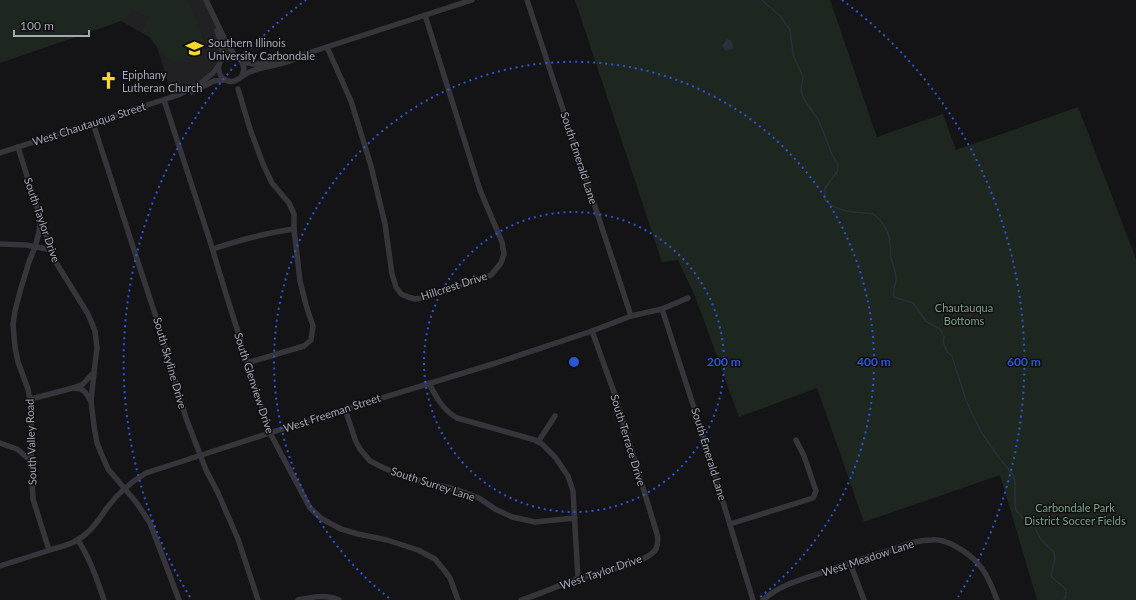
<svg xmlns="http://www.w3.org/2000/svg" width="1136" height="600" viewBox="0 0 1136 600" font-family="Lato,sans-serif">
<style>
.built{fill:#212023}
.green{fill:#1e2620}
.water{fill:#2a303a}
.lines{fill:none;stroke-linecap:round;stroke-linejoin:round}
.stream{stroke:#2a303a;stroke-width:1.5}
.minor{stroke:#35353b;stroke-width:5.5}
.ring{fill:none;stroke:#2b57d5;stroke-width:2;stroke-dasharray:2 4}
.labels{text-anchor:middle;stroke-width:3;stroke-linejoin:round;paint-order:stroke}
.poi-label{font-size:11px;fill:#a5a7b7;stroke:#0f0f11;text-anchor:start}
.street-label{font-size:11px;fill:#a5a7b7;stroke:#0f0f11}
.park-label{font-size:11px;fill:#7ba385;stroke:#0f0f11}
.centre{fill:#2b57d5;stroke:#0f0f11;stroke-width:2}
.ring-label{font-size:12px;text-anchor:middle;font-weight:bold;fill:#2b57d5;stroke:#0f0f11;stroke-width:3;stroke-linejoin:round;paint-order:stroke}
</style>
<rect width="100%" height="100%" fill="#141416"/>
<path class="built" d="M0,0h209l20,43 5,8 -9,3 -5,4 -12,16 -12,10 -24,11 -15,-48 -8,-10 -28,-16 -121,42z"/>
<g class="green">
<path d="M0,0h188l16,41c-10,17 -12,19 -32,21l-9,-7 -13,-18 -9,-5 9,-14 -18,-8 -11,11 -121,42z"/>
<path d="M575,0h255l47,137 66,-23 13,36 122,-43 58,152v341h-99l-37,-125 -136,47 -47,-134 -78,29 -44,-121 -17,-36 -16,2z"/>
</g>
<path class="water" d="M727,39l5,2 1,8 -7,2 -4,-5z"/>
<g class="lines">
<path class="stream" d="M762,0l19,17 9,13 3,25 10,22 -2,14 3,8 15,22 12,31 7,13 -1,7 -12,16v12c14,14 30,11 48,14 9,7 16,17 17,28 1,6 0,11 1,16 2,8 5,12 5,21 0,6 -4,12 -2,18l13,4 6,2 13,18 14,8 4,8 -1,5 4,10 5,4 14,44 7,16 9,17 15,22 16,20 2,8v21l1,6 7,8 11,8 8,15 12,11 1,6 -4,18c8,11 20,9 13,24"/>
<g class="minor">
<path d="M206,0l20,42 10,15"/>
<path d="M527,0l104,316"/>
<path d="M217,31c4,9 7,19 4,29"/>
<path d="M327,47l24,54 20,65 14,58 7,50 4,13 5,7 7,3 7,2 14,-2 62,-22 10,-12 3,-9 -2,-12 -22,-52 -55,-175"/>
<path d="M299,56c-9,8 -33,10 -44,14 -4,1 -8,3 -11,5 -6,4 -9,8 -16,6 -12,-3 -13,-22 0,-25 7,-2 10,4 16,6 4,1 8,2 12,2 13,1 27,-5 39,-8h4l173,-56"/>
<path d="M242,61l2,8 -2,7"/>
<path d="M238,89l12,40 13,35 9,19 17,20 5,11v15l6,52 6,24 7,21 -2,14 -7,6 -57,17"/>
<path d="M192,92l22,-11 10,-1"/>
<path d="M164,100l45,138 17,56 44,139 40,75 12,11 19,10 17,5 29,6 31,10 17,9 9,11 6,8 8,22"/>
<path d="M93,123l42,130 23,70 28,95 20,52 12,23 20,46 20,61"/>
<path d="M18,147l13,42 24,72 33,53 7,17 2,17 -3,24 -11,12 -10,4 -42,11"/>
<path d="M0,153l178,-58 23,-12 12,-10 5,-7"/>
<path d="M41,218l-2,14 -4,15 -6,15 -8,26 -6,23 -2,13 2,23 3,15 10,27 3,17v55l2,38 16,51"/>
<path d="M0,244l26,1 26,5"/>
<path d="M213,249c27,-9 52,-16 81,-20"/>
<path d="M662,309l35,108 56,183"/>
<path d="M429,383c7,14 14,27 28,35l78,22 7,4 13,13 13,19 5,15 5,88"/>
<path d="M73,388l8,1 4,3 6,9 3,25 3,17 4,10 7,16 28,33 14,21 29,77"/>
<path d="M91,401l3,-28"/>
<path d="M345,409l11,33 4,7 10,12 14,7 20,9 54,13 21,8 16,11 17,8 23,5 40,-4"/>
<path d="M538,442l17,-26"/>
<path d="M0,443l17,6 14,12"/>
<path d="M730,524l83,-26 3,-7 -1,-3 -11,-32 -8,-16"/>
<path d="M78,540c12,19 19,39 26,60"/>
<path d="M850,563l14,37"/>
<path d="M0,566c16,-5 31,-10 47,-15 15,-5 29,-7 41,-19 8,-7 13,-16 19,-24 10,-14 24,-26 39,-35l164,-53 186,-57 96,-32 39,-15 31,-7 26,-11"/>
<path d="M298,600c14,-3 28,-6 41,0"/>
<path d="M521,600c19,-6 37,-14 55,-21 18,-6 70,-14 80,-30 2,-5 2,-11 1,-15l-42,-139 -23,-64"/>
<path d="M763,600c21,-19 50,-23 75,-33 18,-6 35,-12 53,-17 13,-5 26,-10 41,-10 8,-1 17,3 23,6 25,13 33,29 42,54"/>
</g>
</g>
<g class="ring">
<circle cx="574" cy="362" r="150"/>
<path d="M389 598A300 300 0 1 1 759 598"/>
<path d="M190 597A450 450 0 0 1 306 0M842 0A450 450 0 0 1 958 597"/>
</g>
<defs>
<symbol id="university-bare" viewBox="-9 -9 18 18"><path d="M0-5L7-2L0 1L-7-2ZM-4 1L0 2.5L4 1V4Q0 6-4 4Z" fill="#f8d92a" stroke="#0f0f11" stroke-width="2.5" paint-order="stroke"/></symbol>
<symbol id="church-bare" viewBox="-9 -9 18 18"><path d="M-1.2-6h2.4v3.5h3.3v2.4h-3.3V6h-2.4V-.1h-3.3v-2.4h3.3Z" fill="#f8d92a" stroke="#0f0f11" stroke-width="2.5" paint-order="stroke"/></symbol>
</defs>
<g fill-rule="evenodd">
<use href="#university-bare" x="182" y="36" width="25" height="25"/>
<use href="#church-bare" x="96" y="68" width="25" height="25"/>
</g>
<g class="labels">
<g class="poi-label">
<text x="208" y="47">Southern Illinois<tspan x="208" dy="13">University Carbondale</tspan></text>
<text x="122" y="79">Epiphany<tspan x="122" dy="13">Lutheran Church</tspan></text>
</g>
<g class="street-label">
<text transform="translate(89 124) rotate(-18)" y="4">West Chautauqua Street</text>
<text transform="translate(579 158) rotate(72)" y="4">South Emerald Lane</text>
<text transform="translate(42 220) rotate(71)" y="4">South Taylor Drive</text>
<text transform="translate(454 286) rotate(-18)" y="4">Hillcrest Drive</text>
<text transform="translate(170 363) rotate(74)" y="4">South Skyline Drive</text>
<text transform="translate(254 383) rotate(72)" y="4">South Glenview Drive</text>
<text transform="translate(332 413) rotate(-18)" y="4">West Freeman Street</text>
<text transform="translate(628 440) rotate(73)" y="4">South Terrace Drive</text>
<text transform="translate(31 442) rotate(-92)" y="4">South Valley Road</text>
<text transform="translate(709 454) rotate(73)" y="4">South Emerald Lane</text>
<text transform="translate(433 484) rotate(18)" y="4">South Surrey Lane</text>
<text transform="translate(868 558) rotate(-18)" y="4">West Meadow Lane</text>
<text transform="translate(601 572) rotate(-19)" y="4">West Taylor Drive</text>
</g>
<g class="park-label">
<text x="964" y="312">Chautauqua<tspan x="964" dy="13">Bottoms</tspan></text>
<text x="1075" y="512">Carbondale Park<tspan x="1075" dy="13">District Soccer Fields</tspan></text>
</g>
</g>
<circle cx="574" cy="362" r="6" class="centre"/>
<g class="ring-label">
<text x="724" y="366">200 m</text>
<text x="874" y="366">400 m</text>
<text x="1024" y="366">600 m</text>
</g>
<path d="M14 30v6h75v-6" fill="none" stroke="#a5a7b7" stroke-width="2"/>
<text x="20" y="30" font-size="12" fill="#a5a7b7" stroke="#0f0f11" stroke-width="3" paint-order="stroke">100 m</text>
</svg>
